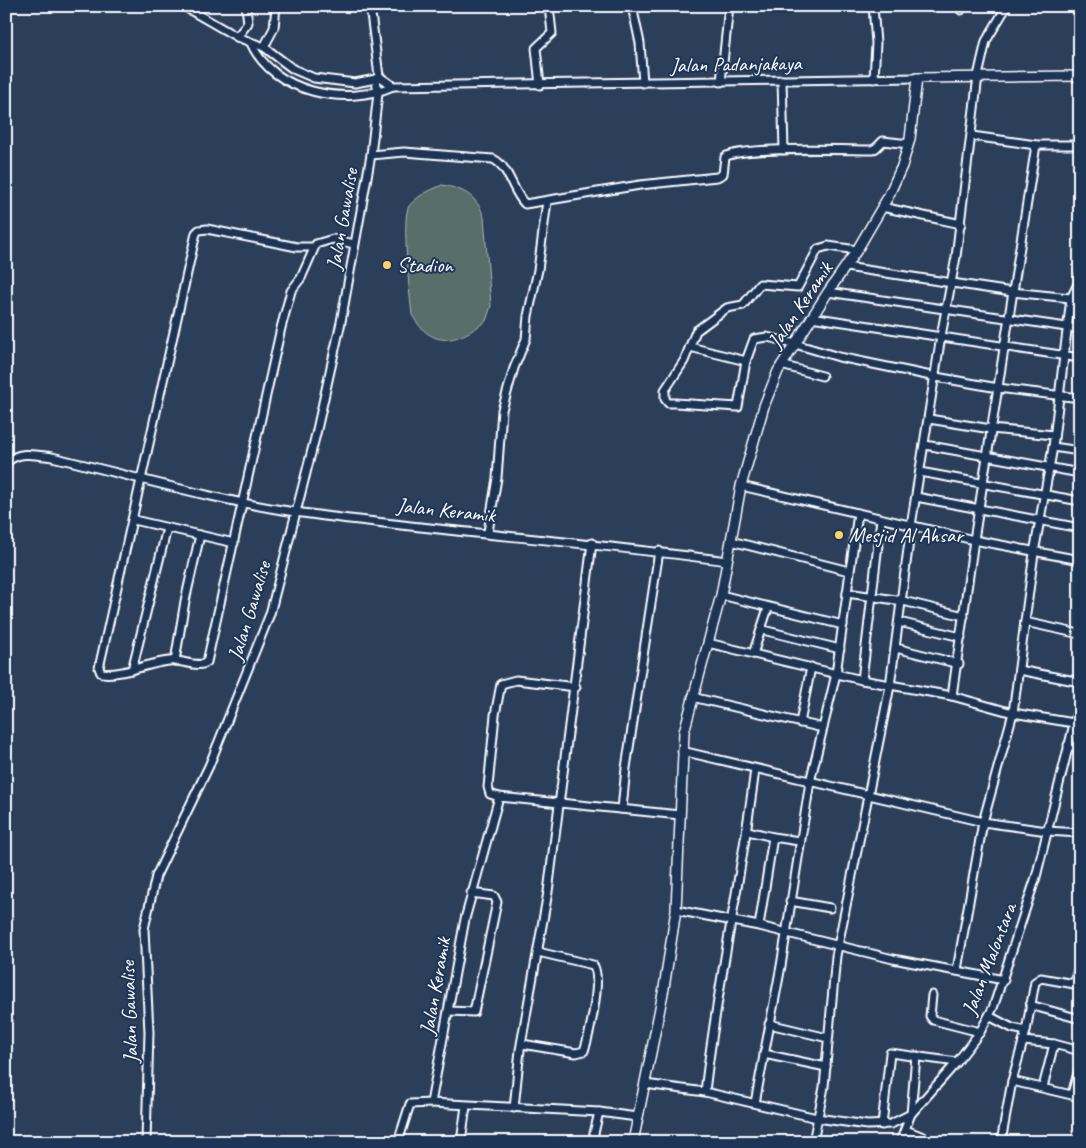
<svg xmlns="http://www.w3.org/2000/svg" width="1086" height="1148" viewBox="0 0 1086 1148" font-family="Caveat,sans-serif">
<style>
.green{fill:#586e6a;stroke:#acb6b4}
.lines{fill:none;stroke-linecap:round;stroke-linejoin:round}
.minor-casing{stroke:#fff;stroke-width:11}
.tertiary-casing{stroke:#fff;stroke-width:12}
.minor{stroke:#1d3557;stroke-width:7}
.tertiary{stroke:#1d3557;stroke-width:9}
.poi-dot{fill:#ffd166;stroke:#1d3557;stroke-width:2}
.labels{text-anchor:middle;stroke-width:4;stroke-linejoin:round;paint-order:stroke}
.street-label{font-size:21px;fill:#fff;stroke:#1d3557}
.poi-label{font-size:21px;fill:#fff;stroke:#1d3557;text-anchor:start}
</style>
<rect width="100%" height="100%" fill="#2b3f5b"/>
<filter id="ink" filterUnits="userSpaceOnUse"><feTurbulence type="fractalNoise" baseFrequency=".02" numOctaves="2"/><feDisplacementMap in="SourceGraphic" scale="10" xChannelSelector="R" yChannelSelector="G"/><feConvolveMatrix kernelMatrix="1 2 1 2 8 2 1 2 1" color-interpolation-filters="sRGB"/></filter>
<g filter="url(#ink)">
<path class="green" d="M442,185c22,4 35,11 42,32l7,89 -5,15c-28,21 -53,30 -74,-6 -2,-18 -11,-98 -3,-109 9,-11 20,-15 33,-21z"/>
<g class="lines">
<defs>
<g id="minor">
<path d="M183,6l54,31 27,10 29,22 21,9 41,5 21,-4 3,-3"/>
<path d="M370,6l9,70 14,10 524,-8"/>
<path d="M632,6l8,37 3,40"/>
<path d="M873,6l3,37 -2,36"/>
<path d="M961,10v-4"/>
<path d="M237,37l11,-14 -2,-17"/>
<path d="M251,43c22,50 95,64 142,43"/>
<path d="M264,47l10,-19 2,-22"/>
<path d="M782,80l2,70"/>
<path d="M721,82l8,-76"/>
<path d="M540,85l-4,-37 16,-15 -3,-27"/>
<path d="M972,136l64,9h44"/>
<path d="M371,155l33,-3 89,7c17,8 19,33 32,45l115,-19 77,-8 6,-3 2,-17c18,-11 120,-7 147,-7l4,-2 7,-7 26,3"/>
<path d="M882,207l79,17"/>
<path d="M313,247h-16l-90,-18 -8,1 -3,3 -97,435 2,5c23,3 45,-10 68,-12 12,-2 29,8 38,1l74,-334 10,-37 10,-13 15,-34 17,-5 21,5"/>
<path d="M846,267l166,25 68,7"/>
<path d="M1080,274l-2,10 -7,14 -18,149 -19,106 -21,160 -30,109 64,9 33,2"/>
<path d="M828,292l252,37"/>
<path d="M811,317l269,41"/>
<path d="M690,347l56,14 8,-22 13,-2 18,4 54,16 97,20 62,11 82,10"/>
<path d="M746,361l-8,46 -63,-4h-7l-3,-4v-9l19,-29 12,-30 31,-23 16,-3 17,-21 38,3 20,-38 10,-3 29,4"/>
<path d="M781,365l41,11"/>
<path d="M929,419l62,10 63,6"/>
<path d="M925,445l155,28"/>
<path d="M1053,447l27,4"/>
<path d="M6,463c13,-13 30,-8 46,-6 81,19 161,43 243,55 144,20 289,29 432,49"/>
<path d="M920,472l160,29"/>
<path d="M741,486l233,54 106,20"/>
<path d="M916,497l164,31"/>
<path d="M134,520l100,23"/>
<path d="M488,532l9,-54 5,-68 12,-42 12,-29 2,-23 10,-46 9,-69"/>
<path d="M731,541l118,30"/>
<path d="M847,593l56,8 61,15"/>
<path d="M721,595l122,30"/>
<path d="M899,622l62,15"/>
<path d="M1025,622l55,12"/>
<path d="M763,630l77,19"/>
<path d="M708,643l154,37 90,16 61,17 61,10"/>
<path d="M896,648l63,16"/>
<path d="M753,654l15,-46"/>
<path d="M175,661l10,-60 15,-66"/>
<path d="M132,670l35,-142"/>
<path d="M1019,670l61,12"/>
<path d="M862,680l19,-161"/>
<path d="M952,696l22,-156 62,-395"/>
<path d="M692,697l131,31"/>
<path d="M800,723l11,-56"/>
<path d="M1068,745l12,3"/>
<path d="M682,751l301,71 -26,148"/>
<path d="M499,797l-9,-3 -2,-7 7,-72 6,-31 15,-4 60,7"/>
<path d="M622,809l4,-41 33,-217"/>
<path d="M748,831l25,6 -14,89"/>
<path d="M773,837l26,4"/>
<path d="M790,901l40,7"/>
<path d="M676,910l83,16 134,33 111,21"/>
<path d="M1074,984l6,-23"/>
<path d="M932,995l-2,21 3,4 47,12"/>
<path d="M1030,1005l50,14"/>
<path d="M448,1011l26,1 23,-110 -3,-6 -23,-3"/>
<path d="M989,1016l23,12 14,3"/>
<path d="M769,1024l59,14"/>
<path d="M1023,1041l31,3 26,7"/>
<path d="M522,1044l54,9 8,-2c5,-15 19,-74 9,-86l-55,-13"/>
<path d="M764,1054l62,13"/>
<path d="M1012,1081l68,16"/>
<path d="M645,1084l60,8 112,26 50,7 24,-1 20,-10 46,-52 23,-30 13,-24 43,-131 44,-177"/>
<path d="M1043,1087l11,-43"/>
<path d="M705,1092c12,-108 37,-215 50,-323"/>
<path d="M1072,1094l8,-28"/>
<path d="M755,1103l26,-137 29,-184 26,-108 22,-161"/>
<path d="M514,1108l6,-58 28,-158 44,-349"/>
<path d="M637,1117l-38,-5 -168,-9 34,-184 34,-122 181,18"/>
<path d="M882,1125l8,-72 67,9"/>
<path d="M906,1130l30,12"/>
<path d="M146,1142l3,-110 -5,-103 12,-53 53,-110 61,-152 46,-180 25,-112 30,-167 7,-62 -2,-14"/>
<path d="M398,1142l12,-38 21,-1"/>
<path d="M461,1142l5,-36"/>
<path d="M592,1142l7,-30"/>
<path d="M813,1142l11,-55 12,-131 54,-270 21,-160 30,-190 15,-79 22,-181 8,-35 21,-35"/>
<path d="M900,1142l11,-28 5,-58"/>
<path d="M1001,1142l11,-61 14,-50 9,-49 6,-4 39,7"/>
</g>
<path id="tertiary" d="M633,1142l31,-154 12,-78 8,-178 37,-137 20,-109 23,-80 14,-35 50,-79 29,-42 31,-53 14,-31 8,-27 7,-61 163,-2"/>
</defs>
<use href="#minor" class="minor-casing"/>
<use href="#tertiary" class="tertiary-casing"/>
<use href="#minor" class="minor"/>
<use href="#tertiary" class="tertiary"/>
</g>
</g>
<g class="poi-dot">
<circle cx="387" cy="265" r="5"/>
<circle cx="839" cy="535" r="5"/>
</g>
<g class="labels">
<g class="street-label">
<text transform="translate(736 64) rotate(-1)" y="7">Jalan Padanjakaya</text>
<text transform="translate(342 219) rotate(-80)" y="7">Jalan Gawalise</text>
<text transform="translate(800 305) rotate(-56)" y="7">Jalan Keramik</text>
<text transform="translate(446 510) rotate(6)" y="7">Jalan Keramik</text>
<text transform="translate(249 611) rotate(-73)" y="7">Jalan Gawalise</text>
<text transform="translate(989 959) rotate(-69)" y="7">Jalan Malontara</text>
<text transform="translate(435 986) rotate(-80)" y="7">Jalan Keramik</text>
<text transform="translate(129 1012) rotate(-92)" y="7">Jalan Gawalise</text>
</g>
<g class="poi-label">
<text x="397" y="272">Stadion</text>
<text x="849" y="542">Mesjid Al Ahsar</text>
</g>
</g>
<rect width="1086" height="1148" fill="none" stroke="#1d3557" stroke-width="25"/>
<rect x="12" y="12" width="1061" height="1123" fill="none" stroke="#fff" stroke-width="2" filter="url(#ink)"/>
</svg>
